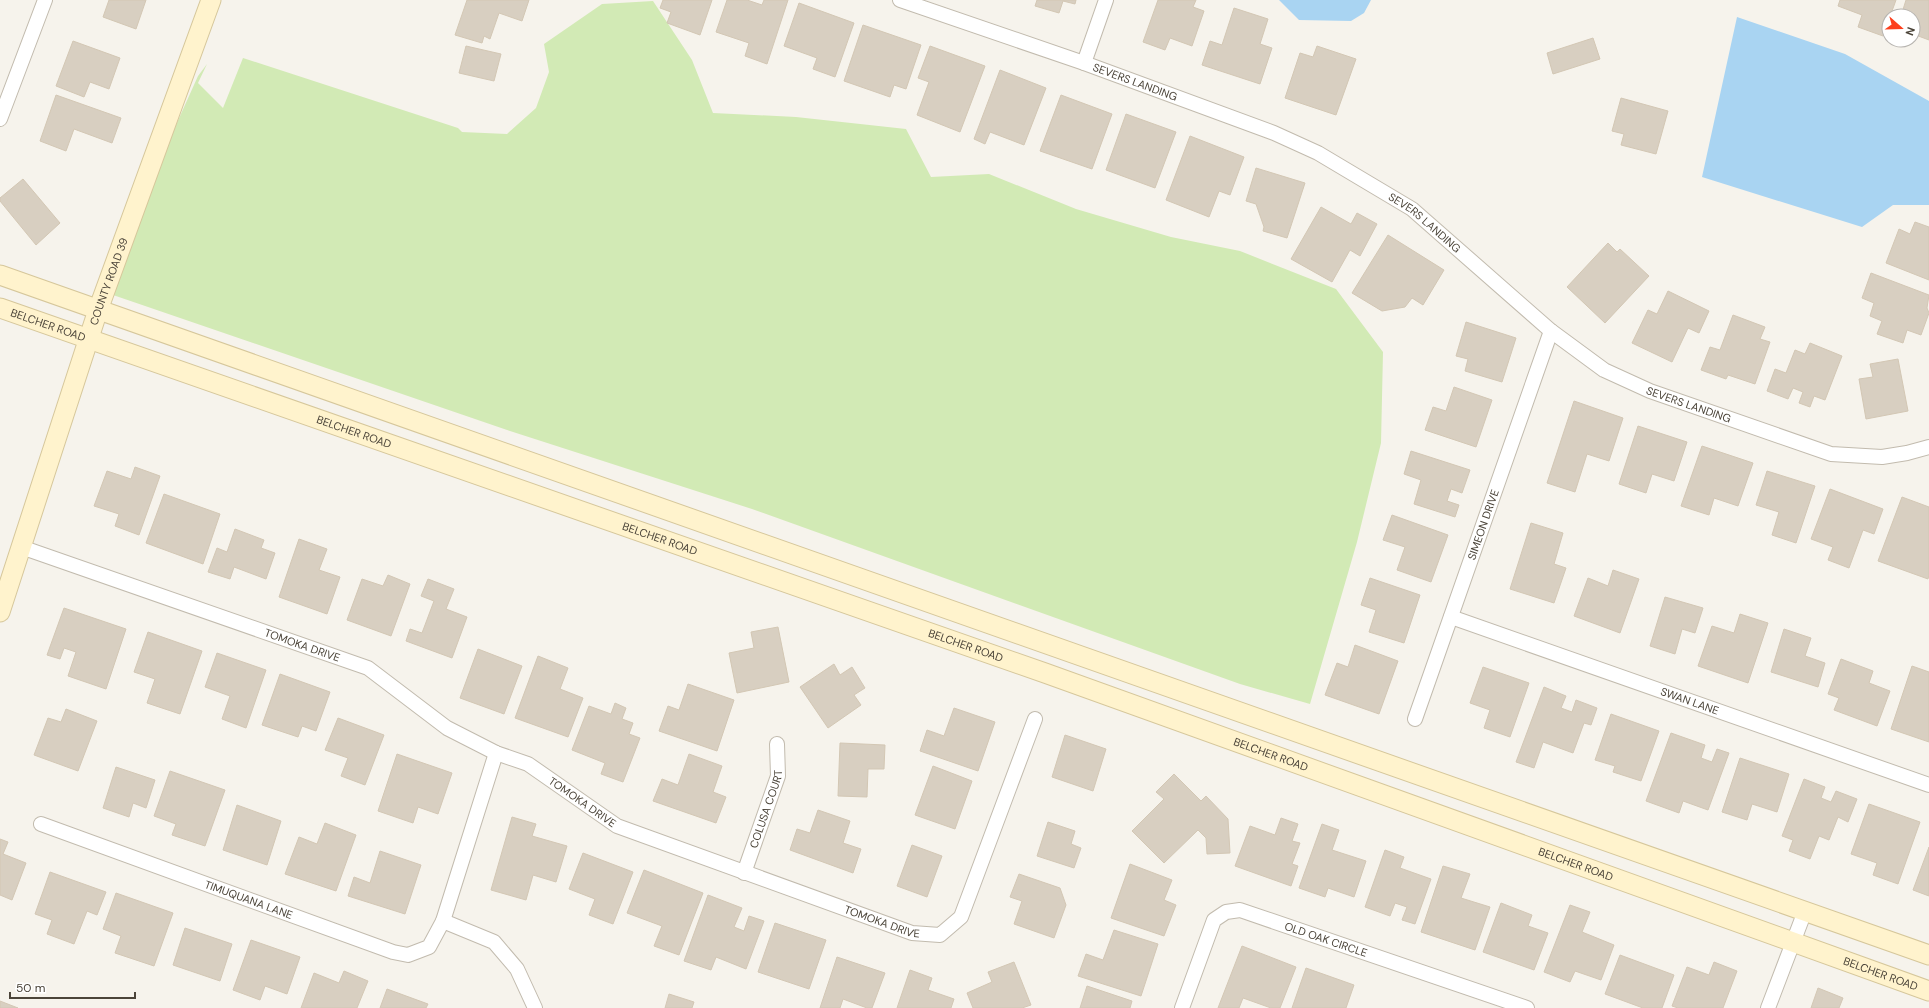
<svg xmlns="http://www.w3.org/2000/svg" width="1929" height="1008" viewBox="0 0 1929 1008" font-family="'DM Sans',sans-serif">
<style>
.green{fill:#d2eab5}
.water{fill:#a9d4f2}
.building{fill:#d8cfc1;stroke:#d3c7b4}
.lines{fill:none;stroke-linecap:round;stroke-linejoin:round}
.street-casing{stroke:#c2bbae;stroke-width:16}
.secondary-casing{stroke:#d6c79b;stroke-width:21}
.street{stroke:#fff;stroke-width:14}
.secondary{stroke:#fff3cd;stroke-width:19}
.labels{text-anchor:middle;stroke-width:4;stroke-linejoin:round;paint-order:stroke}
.street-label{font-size:11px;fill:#4b4439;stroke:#fff}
</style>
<rect width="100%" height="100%" fill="#f6f3ec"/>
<path class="green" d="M653,1l39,59 21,53 83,4 110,12 25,48 58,-3 87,35 95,28 69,14 96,38 47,63 -2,91 -24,99 -47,162 -70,-20 -488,-175 -242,-78 -397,-136 63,-170 22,-49 9,-12 -9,19 25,25 20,-50 215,70 4,4 45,2 29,-26 13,-36 -5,-28 58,-40z"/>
<g class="water">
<path d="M1279,0h92l-7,13 -13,8 -52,-1z"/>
<path d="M1737,17l108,37 84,47v104h-36l-31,22 -160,-50z"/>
</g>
<g class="building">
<path d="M109,0h37l-10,29 -33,-12z"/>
<path d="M467,0h62l-7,21 -23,-8 -9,26 -6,-3 -2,7 -27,-8z"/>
<path d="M663,0h49l-12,35 -33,-12 4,-11 -11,-4z"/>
<path d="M727,0h20l15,5 2,-5h24l-21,64 -22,-8 4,-13 -33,-11z"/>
<path d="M1037,0h39l-1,4 -12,-3 -4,12 -24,-7z"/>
<path d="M1158,0h38l-3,7 11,4 -12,35 -22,-8 -5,12 -22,-8z"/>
<path d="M1840,0h56l-13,36 -25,-9 4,-12 -24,-9z"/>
<path d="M1906,0h23v40l-16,-6v-18h-12z"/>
<path d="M799,3l55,20 -19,54 -22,-8 4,-11 -33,-12z"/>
<path d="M1234,8l34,11 -8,25 12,4 -12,36 -58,-19 8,-24 12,4z"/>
<path d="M863,25l58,20 -15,44 -12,-4 -4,12 -46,-16z"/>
<path d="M1593,38l7,21 -47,15 -6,-21z"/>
<path d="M73,41l47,17 -11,31 -19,-7 -6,15 -28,-11z"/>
<path d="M466,46l35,8 -7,27 -35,-8z"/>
<path d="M930,46l55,20 -25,66 -43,-17 12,-33 -11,-4z"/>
<path d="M1317,46l39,13 -20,56 -51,-17 15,-45 13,4z"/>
<path d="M1000,70l46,18 -22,57 -34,-13 -5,12 -11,-5z"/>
<path d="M56,95l65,23 -9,25 -38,-14 -8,22 -26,-10z"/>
<path d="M1061,95l51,19 -20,55 -52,-18z"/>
<path d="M1621,98l47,13 -12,43 -35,-9 3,-11 -12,-3z"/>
<path d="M1126,114l50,18 -21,56 -49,-18z"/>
<path d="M1190,136l54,21 -14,38 -11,-4 -10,26 -43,-17z"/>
<path d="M1256,168l49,15 -18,55 -24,-7 1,-4 -8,-23 -10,-3z"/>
<path d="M23,179l37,44 -24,22 -36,-44v-3z"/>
<path d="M1321,207l30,17 6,-11 20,11 -17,32 -10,-6 -18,32 -41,-23z"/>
<path d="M1915,222l14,5v53l-43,-17 13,-34 11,5z"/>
<path d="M1388,235l56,35 -21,35 -11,-7 -7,9 -23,4 -30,-18z"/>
<path d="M1608,243l9,9 3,-3 29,27 -44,47 -38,-36z"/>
<path d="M1871,273l58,22 -2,13 2,5 -8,22 -14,-5 -4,13 -26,-9 5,-13 -12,-5 4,-13 -12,-5z"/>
<path d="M1668,291l41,20 -10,22 -11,-5 -16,34 -40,-19 16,-33 9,4z"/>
<path d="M1733,315l32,12 -5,12 10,3 -15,42 -27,-9 -2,4 -25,-9 9,-23 10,3z"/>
<path d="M1466,322l50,16 -14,44 -37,-11 3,-12 -12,-3z"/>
<path d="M1810,343l32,13 -17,44 -11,-4 -4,11 -11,-4 4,-11 -10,-4 -5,11 -21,-8 8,-22 11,4 9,-23 10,4z"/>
<path d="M1898,359l10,52 -42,8 -7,-40 14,-2 -3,-13z"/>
<path d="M1454,387l38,13 -16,47 -51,-17 8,-23 13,4z"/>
<path d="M1574,401l49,17 -14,43 -22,-7 -12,38 -28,-9z"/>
<path d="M1638,426l49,16 -13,39 -22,-7 -6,19 -27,-9z"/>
<path d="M1702,446l51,17 -15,43 -24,-8 -5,17 -28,-9z"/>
<path d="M1411,451l59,19 -8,23 -11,-4 -4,12 12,4 -4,12 -41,-13 7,-24 -17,-6z"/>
<path d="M135,467l25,9 -21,59 -24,-9 4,-12 -25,-8 13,-35 24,8z"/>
<path d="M1767,471l48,15 -19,57 -24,-8 7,-23 -23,-7z"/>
<path d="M1830,489l53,20 -9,25 -11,-4 -14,38 -21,-8 5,-13 -22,-8z"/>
<path d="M164,494l56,20 -17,50 -57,-21z"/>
<path d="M1902,497l27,10v68l-1,4 -50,-18z"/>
<path d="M1392,515l56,20 -17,47 -34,-12 8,-23 -22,-7z"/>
<path d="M1531,523l32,10 -9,31 12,4 -12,35 -44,-14z"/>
<path d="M235,529l29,11 -3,8 14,5 -9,26 -32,-12 -4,12 -22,-7 9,-24 10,4z"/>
<path d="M299,539l28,10 -8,21 21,7 -13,37 -48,-17z"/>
<path d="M1613,570l26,9 -19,54 -46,-17 14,-38 20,8z"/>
<path d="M388,575l22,9 -19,52 -44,-16 15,-41 21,7z"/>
<path d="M1370,578l50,17 -16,48 -35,-11 7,-22 -15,-5z"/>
<path d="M428,579l26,10 -8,20 21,8 -15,41 -46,-17 4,-12 12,4 12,-32 -13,-5z"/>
<path d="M1665,597l38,11 -8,25 -13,-4 -7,25 -25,-8z"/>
<path d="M64,608l62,21 -20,60 -38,-13 8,-24 -12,-4 -4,11 -13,-4z"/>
<path d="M1740,614l28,9 -20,60 -50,-17 14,-40 22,7z"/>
<path d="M778,627l11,55 -52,11 -8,-40 25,-5 -3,-16z"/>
<path d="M1784,629l27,9 -6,18 20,7 -7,24 -47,-15z"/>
<path d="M148,632l54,19 -22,63 -33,-11 8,-24 -21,-7z"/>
<path d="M1355,645l43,16 -19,53 -54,-19 12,-32 11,4z"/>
<path d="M478,649l44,17 -18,48 -44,-16z"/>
<path d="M217,653l49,17 -20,58 -24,-9 8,-23 -25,-9z"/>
<path d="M538,656l30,12 -8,21 23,9 -15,39 -53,-19z"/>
<path d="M1841,659l32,12 -4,12 21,8 -13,35 -43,-16 5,-12 -11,-4z"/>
<path d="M834,664l6,11 12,-8 13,21 -11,7 7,10 -33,23 -28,-41z"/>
<path d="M1912,666l17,6v70l-38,-13z"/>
<path d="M1483,667l46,16 -19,54 -26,-9 6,-18 -20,-7z"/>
<path d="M280,674l50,18 -14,39 -14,-5 -4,11 -36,-12z"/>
<path d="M688,684l46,16 -17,51 -58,-20 9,-25 11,4z"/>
<path d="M1544,687l22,9 -5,12 11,4 4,-12 21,8 -6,17 -7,-2 -11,30 -30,-11 -9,26 -18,-6z"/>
<path d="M615,703l11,5 -4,11 11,4 -4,11 11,4 -17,44 -22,-8 4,-11 -33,-13 17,-44 22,8z"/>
<path d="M954,708l41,14 -17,49 -58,-20 7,-21 17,6z"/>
<path d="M66,709l31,12 -19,50 -44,-16 14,-37 13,4z"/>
<path d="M1611,714l48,17 -18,50 -28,-9 2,-6 -20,-6z"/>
<path d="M338,718l46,17 -19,50 -24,-9 7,-18 -23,-8z"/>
<path d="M1671,733l34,12 -4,13 11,4 5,-13 12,4 -21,57 -25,-9 -4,12 -33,-12z"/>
<path d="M1065,735l41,14 -13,42 -41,-14z"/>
<path d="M840,743l45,2 -1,24h-16l-1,28 -29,-1z"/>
<path d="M397,754l55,19 -14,41 -20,-7 -5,16 -35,-12z"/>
<path d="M689,754l33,12 -9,26 13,5 -10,26 -63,-22 9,-22 16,6z"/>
<path d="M1740,758l49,16 -12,38 -25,-8 -5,16 -25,-8z"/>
<path d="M933,766l39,15 -17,48 -40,-14z"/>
<path d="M116,767l39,13 -9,28 -13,-5 -4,14 -26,-9z"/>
<path d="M170,771l55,19 -20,56 -33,-11 4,-11 -22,-8z"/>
<path d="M1174,774l27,27 5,-5 22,23 2,34 -23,1 -1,-16 -8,-8 -34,33 -32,-32 32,-32 -8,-7z"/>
<path d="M1804,779l21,8 -4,11 10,4 5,-11 21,8 -9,23 -10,-5 -9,23 -10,-4 -9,23 -21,-8 4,-11 -11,-4z"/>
<path d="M1869,804l51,18 -22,62 -25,-9 4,-12 -26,-9z"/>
<path d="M237,805l44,16 -14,44 -44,-15z"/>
<path d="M818,810l32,11 -7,22 18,6 -8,24 -63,-23 7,-21 13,4z"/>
<path d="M512,817l24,7 -4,12 35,10 -11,36 -23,-7 -7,25 -35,-10z"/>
<path d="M1281,818l17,6 -6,17 8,2 -8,21 6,2 -7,20 -56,-20 15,-40 25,9z"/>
<path d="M1048,822l27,9 -4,13 10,4 -7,20 -37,-12z"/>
<path d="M325,823l31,12 -20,56 -51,-17 14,-37 18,7z"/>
<path d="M1322,824l17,6 -7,20 34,11 -12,36 -26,-9 -3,9 -26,-9z"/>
<path d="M0,839l8,3 -5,12 23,9 -14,37 -12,-5z"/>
<path d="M912,845l30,11 -15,41 -30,-11z"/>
<path d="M1929,847v49l-16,-6z"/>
<path d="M1385,850l19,7 -4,11 31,11 -16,45 -13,-4 5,-13 -12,-4 -5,13 -25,-9z"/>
<path d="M380,851l41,14 -16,49 -57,-18 6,-19 16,6z"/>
<path d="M583,853l50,19 -20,52 -24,-9 6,-16 -26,-10z"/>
<path d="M1130,864l42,16 -8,20 12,5 -12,31 -53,-18z"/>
<path d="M1443,866l27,8 -9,24 29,9 -15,43 -54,-18z"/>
<path d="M644,870l59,23 -24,62 -25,-9 8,-20 -35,-13z"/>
<path d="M50,872l56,20 -9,23 -10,-4 -13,33 -27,-10 5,-14 -17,-6z"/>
<path d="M1019,874l41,14 6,17 -12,33 -40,-14 8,-23 -12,-4z"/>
<path d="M116,893l57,20 -19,53 -39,-13 6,-17 -18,-7z"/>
<path d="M708,895l34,13 -8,19 10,4 5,-15 15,5 -18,48 -30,-12 -5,13 -27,-9z"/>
<path d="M1501,903l31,12 -4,11 20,7 -14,37 -51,-18z"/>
<path d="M1570,905l20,7 -8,20 32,13 -13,35 -26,-9 -5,11 -26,-10z"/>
<path d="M775,923l51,17 -17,49 -51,-17z"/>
<path d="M185,928l47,16 -12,37 -47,-16z"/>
<path d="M1114,930l44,14 -17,52 -63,-20 8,-22 17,6z"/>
<path d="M251,940l49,17 -13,37 -22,-8 -5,14 -27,-10z"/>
<path d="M1242,946l54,21 -16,41h-9l-28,-10 -4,10h-21z"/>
<path d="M1620,955l54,20 -12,33h-19l-38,-14z"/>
<path d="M837,957l48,16 -13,35h-5l-24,-9 -3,9h-20z"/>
<path d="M1014,962l17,43 -9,3h-49l-6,-15 25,-11 -4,-10z"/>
<path d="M1714,962l23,9 -14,37h-45l-6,-2 15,-39 22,8z"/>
<path d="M1306,968l48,17 -8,23h-54z"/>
<path d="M910,970l22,8 -4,12 26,9 -3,9h-54z"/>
<path d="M344,971l24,10 -11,27h-56l13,-35 25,10z"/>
<path d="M1087,986l45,15 -2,7h-50z"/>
<path d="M1818,988l25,10 -4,10h-28z"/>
<path d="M387,989l41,15 -2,4h-46z"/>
<path d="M669,994l25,8 -2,6h-27z"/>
<path d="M0,1001l18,7h-18z"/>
</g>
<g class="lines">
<defs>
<g id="street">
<path id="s1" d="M900,0l184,63 190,70 44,20 94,56 139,122 53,39 46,21 181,63 51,3 25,-4 22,-6"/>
<path d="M1084,63l22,-63"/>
<path d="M0,119l45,-119"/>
<path id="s2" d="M21,547l347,121 79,60 49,25 32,11 89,62 295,107 28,2 21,-18 74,-198"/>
<path id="s3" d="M1451,617l478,168"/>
<path id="s4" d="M1415,719l136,-388"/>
<path id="s5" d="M41,824l352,128 15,3 21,-8 14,-26 53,-168"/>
<path id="s6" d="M744,873l34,-97 -1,-32"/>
<path d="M443,921l51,21 23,27 18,39"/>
<path id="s7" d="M1182,1008l32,-88 12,-8 14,-2 287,98"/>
<path d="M1768,1008l37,-97"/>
</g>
<g id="secondary">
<path d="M0,275l1929,680"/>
<path id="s8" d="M0,308l1045,365 884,318"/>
<path id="s9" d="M0,612l98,-302 113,-310"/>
</g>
</defs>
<use href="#street" class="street-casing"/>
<use href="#secondary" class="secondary-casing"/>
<use href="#street" class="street"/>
<use href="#secondary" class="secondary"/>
</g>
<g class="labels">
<g class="street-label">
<text dy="4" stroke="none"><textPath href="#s1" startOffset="249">SEVERS LANDING</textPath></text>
<text dy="4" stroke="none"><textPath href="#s1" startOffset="573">SEVERS LANDING</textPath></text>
<text dy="4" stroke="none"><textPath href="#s9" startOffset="348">COUNTY ROAD 39</textPath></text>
<text dy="4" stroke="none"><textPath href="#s8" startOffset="51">BELCHER ROAD</textPath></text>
<text dy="4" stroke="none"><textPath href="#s1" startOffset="897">SEVERS LANDING</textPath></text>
<text dy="4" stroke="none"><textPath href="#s8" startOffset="375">BELCHER ROAD</textPath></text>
<text dy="4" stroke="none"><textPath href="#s4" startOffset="206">SIMEON DRIVE</textPath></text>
<text dy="4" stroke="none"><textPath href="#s8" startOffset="699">BELCHER ROAD</textPath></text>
<text dy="4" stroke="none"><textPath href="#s2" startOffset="298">TOMOKA DRIVE</textPath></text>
<text dy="4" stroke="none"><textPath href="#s8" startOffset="1023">BELCHER ROAD</textPath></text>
<text dy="4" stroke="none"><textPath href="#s3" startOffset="253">SWAN LANE</textPath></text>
<text dy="4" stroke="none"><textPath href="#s8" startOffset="1347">BELCHER ROAD</textPath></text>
<text dy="4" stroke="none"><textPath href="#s2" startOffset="622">TOMOKA DRIVE</textPath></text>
<text dy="4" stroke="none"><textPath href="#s6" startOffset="68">COLUSA COURT</textPath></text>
<text dy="4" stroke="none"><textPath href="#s8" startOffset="1671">BELCHER ROAD</textPath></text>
<text dy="4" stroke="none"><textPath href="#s5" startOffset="221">TIMUQUANA LANE</textPath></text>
<text dy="4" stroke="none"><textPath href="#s2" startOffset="946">TOMOKA DRIVE</textPath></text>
<text dy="4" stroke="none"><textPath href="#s7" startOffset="213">OLD OAK CIRCLE</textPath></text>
<text dy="4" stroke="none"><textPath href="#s8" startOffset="1995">BELCHER ROAD</textPath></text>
</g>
</g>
<g transform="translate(1901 28) rotate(110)"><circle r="19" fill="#ffffff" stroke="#b7b4b0"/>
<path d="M0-3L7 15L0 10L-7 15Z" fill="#fc3f1d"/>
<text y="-6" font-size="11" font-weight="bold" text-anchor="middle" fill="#4b4439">N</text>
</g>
<path d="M10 992v6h125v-6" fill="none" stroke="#4b4439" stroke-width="2"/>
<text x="16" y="992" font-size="12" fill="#4b4439" stroke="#ffffff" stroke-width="3" paint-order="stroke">50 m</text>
</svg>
